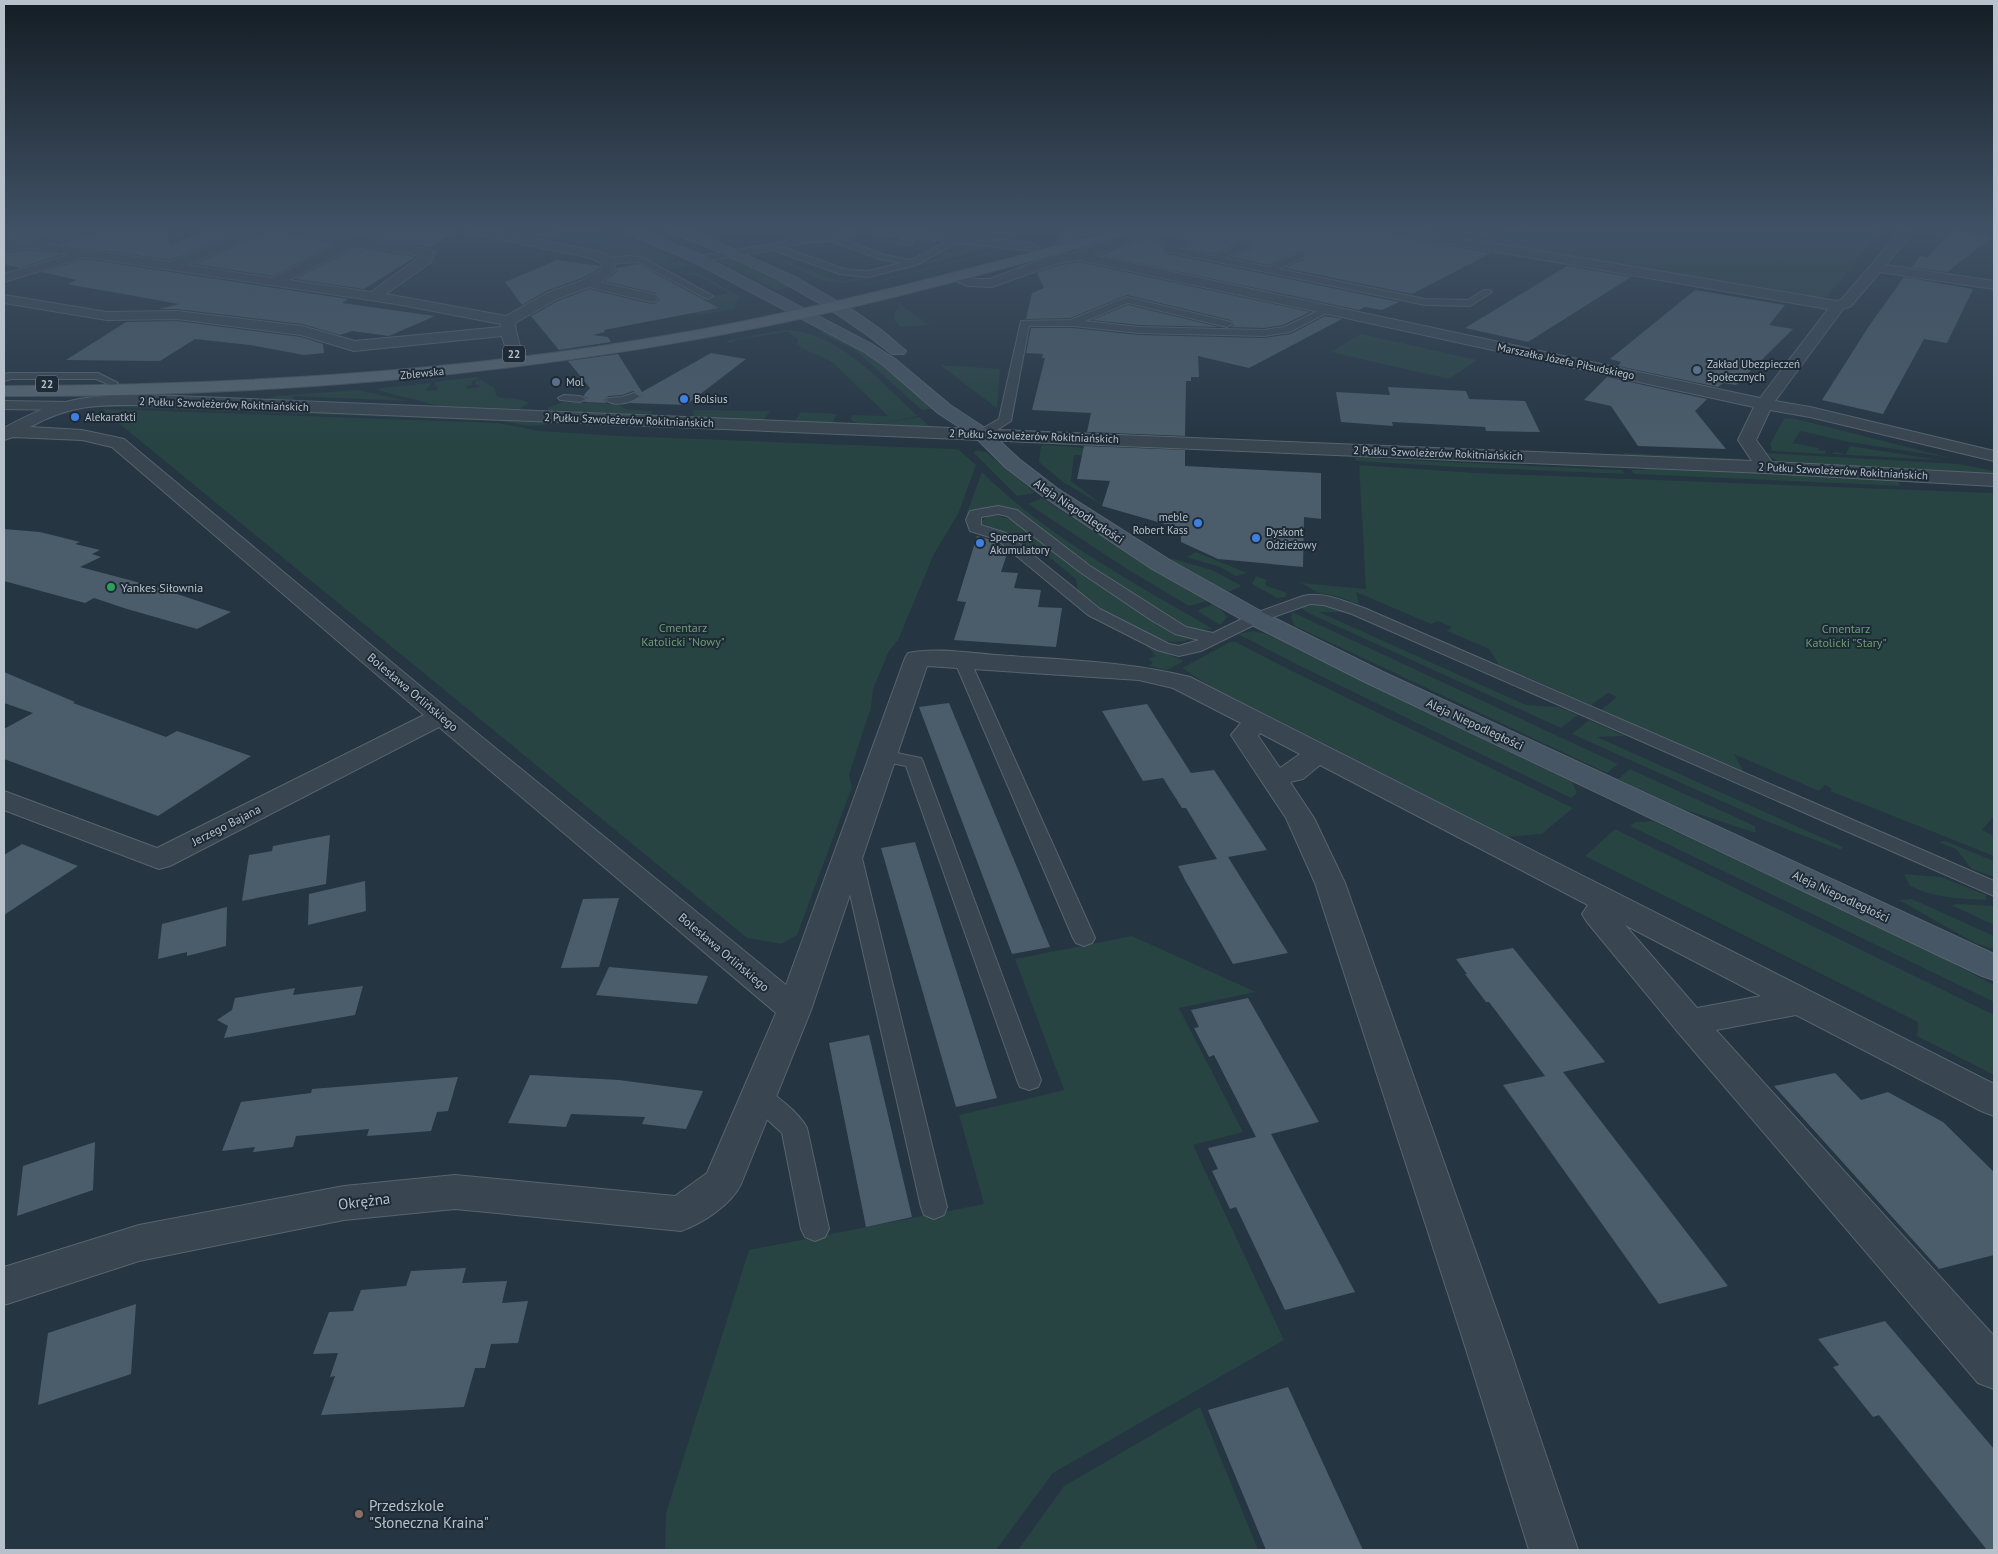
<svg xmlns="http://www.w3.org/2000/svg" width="1998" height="1554" font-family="'PT Sans',sans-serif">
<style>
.green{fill:#274342}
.building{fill:#4b5d6a}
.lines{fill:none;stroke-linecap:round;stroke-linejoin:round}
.lane-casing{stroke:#57646e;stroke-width:2}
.street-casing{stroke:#57646e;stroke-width:2}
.secondary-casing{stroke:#57646e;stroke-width:2}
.primary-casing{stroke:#46525d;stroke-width:2}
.lane{fill:#394651;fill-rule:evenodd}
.street{fill:#394651;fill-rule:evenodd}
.secondary{fill:#475664;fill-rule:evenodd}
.primary{fill:#576671;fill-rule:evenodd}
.service-dot{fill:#5c6f8a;stroke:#1e2b36;stroke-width:2}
.shop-dot{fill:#3f7fe0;stroke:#1e2b36;stroke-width:2}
.leisure-dot{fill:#2e9e5b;stroke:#1e2b36;stroke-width:2}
.education-dot{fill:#8d6e63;stroke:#1e2b36;stroke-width:2}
.labels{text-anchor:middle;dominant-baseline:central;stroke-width:4;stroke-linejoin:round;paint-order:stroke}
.shield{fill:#1e2b36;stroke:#88949e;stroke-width:1}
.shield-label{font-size:11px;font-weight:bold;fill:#b6c1cb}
.far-street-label{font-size:11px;fill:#b6c1cb;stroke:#1e2b36}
.far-poi-label{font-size:11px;fill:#b6c1cb;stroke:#1e2b36;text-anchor:start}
.street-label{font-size:12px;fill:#b6c1cb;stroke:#1e2b36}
.poi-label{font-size:12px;fill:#b6c1cb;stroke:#1e2b36;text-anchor:start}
.park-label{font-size:12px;fill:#6c9d71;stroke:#1e2b36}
.near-street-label{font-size:15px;fill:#b6c1cb;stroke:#1e2b36}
.near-poi-label{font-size:15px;fill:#b6c1cb;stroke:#1e2b36;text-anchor:start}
</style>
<rect width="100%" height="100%" fill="#253542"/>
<g class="green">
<path d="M556,230H603L675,258L667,260L671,263L680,261L688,265L672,270L642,257H615L600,253L608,250C586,245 562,238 539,236C530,236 527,238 516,235L520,233L530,235Z"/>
<polygon points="1503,230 1880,230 1827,297 1814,298 1485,243 1486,239"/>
<polygon points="963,243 982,245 987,248 896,272 893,270 936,259 940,257 944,252 956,253 963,248 952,246"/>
<polygon points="1011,247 1009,249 866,285 863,284"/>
<polygon points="733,259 790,287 776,290 716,260"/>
<path d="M798,259L794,264L835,280L844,281L883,272L887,274C833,288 830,286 781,261Z"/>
<polygon points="695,272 740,296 740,299 735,304 736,307 733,309 698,316 690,307 697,305 708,311 720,309 704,298 729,293 697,275 683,275"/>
<polygon points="899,303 929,325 930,325 901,327 893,318"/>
<path d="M782,330C838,330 879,381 918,416C902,419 864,430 851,420L852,415L888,416L832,362L806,350L797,344L798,339L788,332L735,340V342L728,343L726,341Z"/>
<polygon points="826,330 876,358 935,408 922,410 855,350 821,333"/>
<polygon points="1361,334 1477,360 1449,379 1331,352"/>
<polygon points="940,365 1000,369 997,408"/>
<path d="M476,377L480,379L473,380L471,385L466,386L468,389L480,387L478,384L475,385L476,381L481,380L494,388L497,396C507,400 520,397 528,403L520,409L439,406L376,390L382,388L430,383V386L427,388L426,391L438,390V386H435V382Z"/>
<polygon points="356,390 408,401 292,396 297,402 263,400 276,396"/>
<polygon points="563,402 617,404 625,409 652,411 651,415 548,410 548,408"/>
<polygon points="130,404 239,408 230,411 94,406"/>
<polygon points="104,409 498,423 540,431 620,436 955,449 959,450 976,465 958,514 934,554 898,640 889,651 873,689 871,707 849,775 852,787 797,935 782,944 747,938 105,412"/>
<path d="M250,409L553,422C533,429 522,425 502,421L251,412L249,411Z"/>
<polygon points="693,410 770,411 762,421 694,418"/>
<polygon points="801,412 837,414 832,423 795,421"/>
<polygon points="919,417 930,427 874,426 877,424"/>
<polygon points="1786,418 1796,419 1951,458 1849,442 1800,431 1793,443 1819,448 1818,450 1826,451 1825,454 1772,451 1770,444 1784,419"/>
<polygon points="1044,445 1077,447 1116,453 1116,457 1074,455 1071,481 1105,507 1063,482 1039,462 1041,446"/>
<polygon points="1850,446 1941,460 1832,454 1834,452 1846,454"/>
<polygon points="978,450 986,452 1035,493 1017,496 973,452"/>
<polygon points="1624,453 1745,459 1739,461 1625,456"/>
<polygon points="1765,453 1959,464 1994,471 1994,474 1795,464 1777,461"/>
<polygon points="1358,454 1372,455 1382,459 1622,470 1625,474 1458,467 1356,461 1355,456"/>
<polygon points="1359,465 1476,473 1994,493 1994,816 1982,830 1994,836 1994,856 1830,791 1832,789 1825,785 1819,791 1734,754 1744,772 1601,710 1617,697 1608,693 1591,705 1499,665 1489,649 1447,631 1452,627 1438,621 1431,624 1356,592 1359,604 1336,596 1319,593 1301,583 1366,589"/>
<polygon points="1644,468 1789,473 1898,482 1901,486 1634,474 1631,470 1645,470"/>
<path d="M982,472C1046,536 1134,583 1213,629L1198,630L1180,624L1098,571L1014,509L992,507L981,508L966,515Z"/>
<polygon points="1042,498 1149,568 1207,601 1189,606 1130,571 1028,504"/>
<path d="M995,515L1009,519L1029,531L1194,637C1166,657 1101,609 1078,591L1076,579L1039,549L1026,547L1008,533L983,524L981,521L988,516Z"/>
<polygon points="1196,552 1247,573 1236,576 1220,567 1186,557"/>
<polygon points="1167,557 1212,570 1240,585 1240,587 1228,592"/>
<polygon points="1256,576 1267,580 1265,583 1267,586 1287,593 1285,597 1277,598 1252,584"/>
<polygon points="1213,604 1221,609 1227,617 1220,625 1199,612 1199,610"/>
<polygon points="1316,605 1327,606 1345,612 1319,612 1526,705 1558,707 1578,715 1561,728 1308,613 1300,607"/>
<polygon points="1292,612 1618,764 1607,773 1295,626 1291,618"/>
<polygon points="1253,631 1266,634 1572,782 1577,793 1571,798 1298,665 1238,634"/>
<polygon points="1230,642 1236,642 1290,670 1573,808 1542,834 1508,837 1208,685 1182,668"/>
<polygon points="1145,644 1184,661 1167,670 1149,666 1153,662 1148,659 1156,656"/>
<polygon points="1589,720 1625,736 1597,737 1843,847 1841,850 1766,821 1572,734"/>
<polygon points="1630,769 1755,826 1756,833 1683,809 1618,779"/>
<polygon points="1653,821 1926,949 1994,985 1994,1002 1630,826 1635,822"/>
<polygon points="1615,829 1994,1015 1994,1075 1917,1036 1918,1022 1585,856"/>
<polygon points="1945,841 1994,861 1994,877 1972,869 1956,849 1938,842"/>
<path d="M1904,874L1941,877L1986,895V900C1960,899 1934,898 1910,886Z"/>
<polygon points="1912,899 1994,936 1994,949 1975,943 1899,900"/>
<polygon points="1958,904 1994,906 1994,925 1951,905"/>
<polygon points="1132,936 1256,992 1179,1008 1243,1132 1193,1145 1284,1340 1053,1473 996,1550 665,1550 666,1513 749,1250 984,1204 959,1115 1064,1090 1015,959"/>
<polygon points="1200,1407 1258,1550 1018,1550 1064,1486"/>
</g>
<g class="building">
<polygon points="4,230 65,230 33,238 4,241"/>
<polygon points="96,230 168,230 170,245 205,230 242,230 171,260 57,244 92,235"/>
<polygon points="265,230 282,230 290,236 336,243 273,276 194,264 262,235"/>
<polygon points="324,230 458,230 430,247"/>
<polygon points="1063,230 1109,230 1054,245"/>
<polygon points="1158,230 1385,230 1393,236 1491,253 1412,294 1285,268 1303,260 1304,253 1300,251 1269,265 1230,257 1250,249 1251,243 1249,241 1242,241 1214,254 1183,248 1189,245 1188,239 1157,232"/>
<polygon points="1951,230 1994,236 1947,272 1912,267 1920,256 1928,257"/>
<polygon points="1145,238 1168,243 1162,246 1164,253 1399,302 1382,310 1365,307 1359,310 1100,255"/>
<polygon points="357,247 415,257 364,289 295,279"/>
<polygon points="32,250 61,255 19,268 4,264 4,253"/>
<polygon points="85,259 348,299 342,303 435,316 389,336 352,331 340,335 302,324 177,309 159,309 179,304 67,284 77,280 41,272"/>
<polygon points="557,260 600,266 600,268 582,278 546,291 522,305 505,282"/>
<polygon points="1079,262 1310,312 1283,325 1264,328 1230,327 1234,325 1231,320 1127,295 1070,318 1026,319 1032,293 1044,288 1037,273 1056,266"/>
<polygon points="638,264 719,308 604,330 605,332 593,335 608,337 611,342 559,350 531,316 558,301 589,289 651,304 656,303 660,299 656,293 604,281 617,272 617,268"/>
<polygon points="1567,266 1631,277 1528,342 1465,328"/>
<polygon points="1904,277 1973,289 1947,343 1924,339 1883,414 1822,400 1869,326"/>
<polygon points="1695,290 1785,305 1769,325 1793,329 1736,385 1723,383 1718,387 1618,366 1621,362 1610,359"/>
<polygon points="1128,305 1219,327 1139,325 1092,320"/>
<polygon points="1325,316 1342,319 1249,368 1198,356 1199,377 1191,377 1191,381 1186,381 1185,436 1087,432 1091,413 1032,410 1045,358 1042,358 1043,354 1026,353 1031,328 1073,328 1139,335 1264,338 1291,334"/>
<polygon points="177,321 301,337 323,344 324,353 304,355 250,345 195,339 160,361 66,360 126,322"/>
<polygon points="711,353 746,359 686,405 630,403 642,396 633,391 622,395 608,396 604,400 607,403 584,402 588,398 583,396 590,388 568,361 618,354 642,392"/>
<polygon points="1607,377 1707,399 1695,411 1726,449 1638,446 1611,406 1584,400"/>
<polygon points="1388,387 1466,391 1469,399 1525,401 1540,432 1486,431 1485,427 1392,422 1393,426 1341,422 1336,392 1390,395"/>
<polygon points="1084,446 1185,450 1185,466 1321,473 1321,519 1304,517 1303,567 1218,559 1181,542 1181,533 1167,531 1168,525 1102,506 1110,481 1077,479"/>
<polygon points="4,529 40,532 80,542 75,544 100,550 92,554 101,557 80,567 156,587 231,612 197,629 127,609 94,598 85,603 4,581"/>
<polygon points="977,536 995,541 1008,551 1001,572 1018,573 1014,588 1041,590 1038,607 1062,608 1056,647 954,640 966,602 957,601"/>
<polygon points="4,672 75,702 73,703 166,737 177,731 251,756 158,816 4,759 4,729 33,713 4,703"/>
<polygon points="949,703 1050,947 1012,954 919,707"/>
<polygon points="1147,704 1191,773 1214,770 1267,850 1228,857 1288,953 1233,964 1185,880 1178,866 1217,859 1186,808 1182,808 1163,778 1143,781 1102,711"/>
<polygon points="330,835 326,884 242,901 249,855 272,851 273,846"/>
<polygon points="915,842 997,1098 956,1107 881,848"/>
<polygon points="22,844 78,866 4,915 4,855"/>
<polygon points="365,881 366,911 308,925 309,894"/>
<polygon points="619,898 599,967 561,968 583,899"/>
<polygon points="227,907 226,946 187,956 187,952 158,959 162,924"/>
<polygon points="1513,948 1605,1062 1563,1072 1728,1286 1659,1304 1503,1085 1545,1076 1489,1002 1486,1002 1465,974 1467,974 1456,959"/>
<polygon points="609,967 708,976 697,1004 596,995"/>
<polygon points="363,986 355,1015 224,1038 228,1026 217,1020 232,1010 235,998 295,988 293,995"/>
<polygon points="1248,998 1319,1122 1271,1134 1355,1292 1285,1310 1236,1207 1230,1209 1212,1171 1218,1169 1208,1148 1256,1137 1214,1055 1209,1057 1194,1028 1199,1027 1191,1010"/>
<polygon points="869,1035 912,1217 866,1227 829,1043"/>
<polygon points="1835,1073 1861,1100 1888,1092 1943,1122 1994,1172 1994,1255 1939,1269 1774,1086"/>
<polygon points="530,1075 619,1080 703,1091 686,1129 642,1124 645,1117 571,1114 566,1127 508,1123"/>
<polygon points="458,1077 448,1111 437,1112 431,1131 367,1136 369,1129 296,1136 293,1147 253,1152 255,1147 222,1151 241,1102 311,1093 312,1089"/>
<polygon points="95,1142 93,1190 17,1216 23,1166"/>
<polygon points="466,1268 462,1283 507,1281 502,1303 528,1301 518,1343 491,1344 485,1368 475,1368 464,1407 321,1415 335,1376 330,1377 338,1353 313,1354 329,1312 353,1311 361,1290 406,1286 411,1271"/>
<polygon points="136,1304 131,1374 38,1405 48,1333"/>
<polygon points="1885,1321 1994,1449 1994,1550 1987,1550 1879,1415 1873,1417 1833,1367 1839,1365 1818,1339"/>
<polygon points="1288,1387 1363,1550 1266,1550 1208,1410"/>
</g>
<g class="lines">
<defs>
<g id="lane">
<path d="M846,230H857L840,238L885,255L911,260L956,237L963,239L916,265L868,277L840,274L773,250L699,262L695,259L699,256L774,244L808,236H832ZM831,241L880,259L901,263L868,271L844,269L783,247L808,242Z"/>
<polygon points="1141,230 1187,240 1187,244 1176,248 1214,256 1243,243 1249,243 1249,247 1224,258 1269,267 1299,253 1302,254 1302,258 1279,269 1425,299 1468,300 1484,290 1490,290 1492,292 1470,306 1425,305 1164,251 1164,247 1175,243 1138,235 1138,231"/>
<polygon points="901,239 910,239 914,242 910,245 898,244 897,242"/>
<polygon points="631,256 643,258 713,296 708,299 705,298 638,262 607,264 603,261 607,258"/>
<polygon points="1127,297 1231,322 1232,324 1227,327 1128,303 1085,321 1139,327 1264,330 1284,327 1324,308 1330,308 1332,310 1290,332 1264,336 1139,333 1073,326 1029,326 1011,421 986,437 978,437 976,434 978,431 999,419 1021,321 1070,320"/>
<polygon points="10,373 98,373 118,383 112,386 96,379 11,379 4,381 4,374"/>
<path d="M634,393L640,396C632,403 615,407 606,400L608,398L622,397Z"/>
<polygon points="564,395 580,396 586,399 580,402 560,400 558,398"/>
<polygon points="4,401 68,402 74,406 68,410 4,409"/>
<path d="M998,506L1017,510L1090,566L1186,627L1213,633L1250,615L1303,596C1323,591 1344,601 1364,608L1994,881V896L1352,614L1324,605L1310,604L1262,621L1201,651L1179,656L1157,650L1088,615L996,539L970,531L966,520L970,511ZM998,514L1007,516L1080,572L1151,620L1175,634L1199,640L1179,646L1169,644L1100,609L1006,533L981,525V517Z"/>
<polygon points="962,655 968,656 970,660 1095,938 1092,943 1084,946 1076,943 1073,938 954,660 956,656"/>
<polygon points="882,750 921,758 923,762 1041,1080 1038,1087 1029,1090 1020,1087 1017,1080 906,766 876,760 873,756 876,752"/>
<polygon points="850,843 857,845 860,850 947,1207 944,1215 934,1219 924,1215 921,1207 840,850 843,845"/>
<path d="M758,1086C773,1091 800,1114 807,1128L829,1229L825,1237L815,1241L805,1237L801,1229L782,1133L749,1103L746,1096L749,1089Z"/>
</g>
<g id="street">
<path d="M73,230H94L92,233L47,244L171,262L247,230H263L261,233L187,265L273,278L342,242L290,234L284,230H312L429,249L435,253L431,262L386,294L506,316L547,293L583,280L602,269L601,263L591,258L474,234L468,230H492L600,252L612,258L616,270L600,282L656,295L658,298L656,301L651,302L589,287L557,299L515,323L516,331L522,354L520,357H508L502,336L354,351L301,335L177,319L107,320L4,303V295L107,312L177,311L302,326L355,341L501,327V324L396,304L85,257L4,282V274L69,255L32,248L4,251V243L33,240ZM357,245L421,256L371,292L289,280Z"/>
<polygon points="873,230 912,230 1033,243 1039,247 1033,251 879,234"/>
<path d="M1139,230H1156L1154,233L1093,255L1760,398L1828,309L1393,234L1387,230H1415L1837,301L1841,300L1901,230H1914L1886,265L1994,281V289L1880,272L1851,306L1843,309L1775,401L1810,407L1994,451V461L1810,417L1770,410L1756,440L1772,462L1994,474V486L1766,473L150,405C101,405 74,403 30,427L82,430L124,439L450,711L786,985L905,658L908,653C933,647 970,653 996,655C1061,660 1127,661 1190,677L1994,1084V1116L1981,1111L1796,1015L1716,1030L1994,1336V1389L1978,1383L1677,1031L1587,922L1582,914L1588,905L1320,765L1303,779L1290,782L1314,818L1345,883L1509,1346L1578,1550H1529L1465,1346L1315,883L1286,818L1231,735L1241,723L1173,688L1139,680L927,666L811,1010L741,1184C731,1205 703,1223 681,1231L455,1209L344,1220L139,1261L4,1305V1267L139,1225L344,1186L455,1175L675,1196L707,1173L776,1013L439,727L170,866L159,869L4,810V791L157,848L424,715L112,447L82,440L13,437L4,440V428C59,397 88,395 150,395L1752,461L1738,440L1754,407L1079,260L1056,264L992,287L968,286L951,279L949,276L956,272L975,279H990L1048,257L1077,252ZM1260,733L1300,754L1280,768L1258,736ZM1625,925L1761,996L1697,1008Z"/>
</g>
<g id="secondary">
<polygon points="623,230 640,230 704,256 873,345 895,359 950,405 988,430 1019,459 1058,489 1168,559 1264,613 1383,672 1994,954 1994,980 1982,976 1365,682 1248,623 1152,569 1044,497 1005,467 976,438 938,413 883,365 863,351 694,262 625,233"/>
<path d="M670,230H687L709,238L797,278L854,311L880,329L906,351L904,354H892C826,300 751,263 672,233Z"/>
</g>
<path id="primary" d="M1116,230H1136L1134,233C1014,265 894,300 771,325C519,376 261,397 4,396V386C229,385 453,373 675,334C824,308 970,269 1116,230Z"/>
</defs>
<use href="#lane" class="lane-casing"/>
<use href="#street" class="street-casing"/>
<use href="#secondary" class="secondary-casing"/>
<use href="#primary" class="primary-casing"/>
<use href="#lane" class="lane"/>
<use href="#street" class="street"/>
<use href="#secondary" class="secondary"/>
<use href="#primary" class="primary"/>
</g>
<linearGradient id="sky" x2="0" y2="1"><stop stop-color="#141d24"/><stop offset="0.51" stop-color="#405165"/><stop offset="1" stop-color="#405165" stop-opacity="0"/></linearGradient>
<rect width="1998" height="448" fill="url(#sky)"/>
<g class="service-dot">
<circle cx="1697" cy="370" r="5"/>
<circle cx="556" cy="382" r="5"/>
</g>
<g class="shop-dot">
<circle cx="684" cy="399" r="5"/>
<circle cx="75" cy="417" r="5"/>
<circle cx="1198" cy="523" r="5"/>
<circle cx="1256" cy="538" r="5"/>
<circle cx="980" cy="543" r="5"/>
</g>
<circle class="leisure-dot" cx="111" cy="587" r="5"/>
<circle class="education-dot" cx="359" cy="1514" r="5"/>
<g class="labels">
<g class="shield">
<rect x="503" y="345.5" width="22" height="17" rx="4"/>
<rect x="36" y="375.5" width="22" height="17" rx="4"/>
</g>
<g class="shield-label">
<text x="514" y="354">22</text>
<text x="47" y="384">22</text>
</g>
<g class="far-street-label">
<text transform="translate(1566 361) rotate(12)">Marszałka Józefa Piłsudskiego</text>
<text transform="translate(422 373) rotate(-6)">Zblewska</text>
<text transform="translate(224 404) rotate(2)">2 Pułku Szwoleżerów Rokitniańskich</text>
<text transform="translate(629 420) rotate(2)">2 Pułku Szwoleżerów Rokitniańskich</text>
<text transform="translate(1034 436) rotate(2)">2 Pułku Szwoleżerów Rokitniańskich</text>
<text transform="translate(1438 453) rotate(2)">2 Pułku Szwoleżerów Rokitniańskich</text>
<text transform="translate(1843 471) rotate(3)">2 Pułku Szwoleżerów Rokitniańskich</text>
</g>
<g class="far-poi-label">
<text x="1707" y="364">Zakład Ubezpieczeń<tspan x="1707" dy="13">Społecznych</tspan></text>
<text x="566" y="382">Mol</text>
<text x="694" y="399">Bolsius</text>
<text x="85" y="417">Alekaratkti</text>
<text x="1188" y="517" text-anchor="end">meble<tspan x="1188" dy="13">Robert Kass</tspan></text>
<text x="1266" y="532">Dyskont<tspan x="1266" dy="13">Odzieżowy</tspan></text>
<text x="990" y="537">Specpart<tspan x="990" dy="13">Akumulatory</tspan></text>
</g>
<g class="street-label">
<text transform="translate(1079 511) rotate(34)">Aleja Niepodległości</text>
<text transform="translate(413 692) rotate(40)">Bolesława Orlińskiego</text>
<text transform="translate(1475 724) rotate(25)">Aleja Niepodległości</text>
<text transform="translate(226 825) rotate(-27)">Jerzego Bajana</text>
<text transform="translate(1841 896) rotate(25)">Aleja Niepodległości</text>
<text transform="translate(724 952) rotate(40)">Bolesława Orlińskiego</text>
</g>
<g class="poi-label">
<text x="121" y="587">Yankes Siłownia</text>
</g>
<g class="park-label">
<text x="683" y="627">Cmentarz<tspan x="683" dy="14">Katolicki "Nowy"</tspan></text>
<text x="1846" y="628">Cmentarz<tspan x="1846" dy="14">Katolicki "Stary"</tspan></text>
</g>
<g class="near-street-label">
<text transform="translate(364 1201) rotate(-7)">Okrężna</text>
</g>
<g class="near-poi-label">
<text x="369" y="1505">Przedszkole<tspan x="369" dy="17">"Słoneczna Kraina"</tspan></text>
</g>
</g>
<rect width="1998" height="1554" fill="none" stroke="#b6c1cb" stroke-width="10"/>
</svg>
